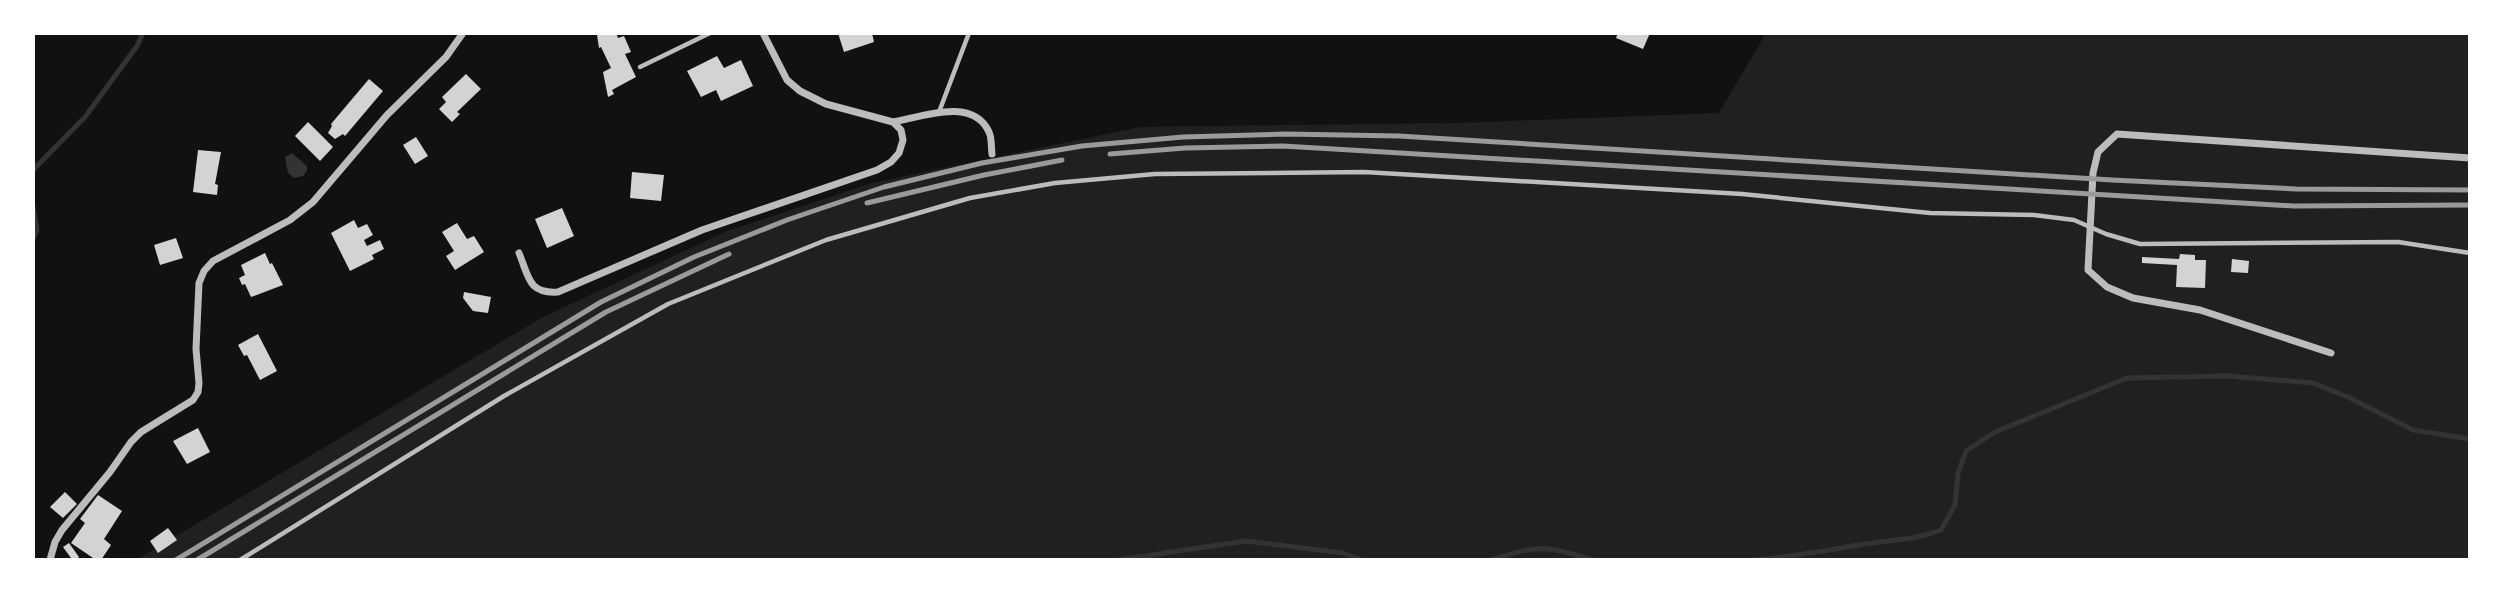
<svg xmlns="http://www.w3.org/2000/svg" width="2503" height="593" font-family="Literata,serif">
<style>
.green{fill:#202020}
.water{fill:#333}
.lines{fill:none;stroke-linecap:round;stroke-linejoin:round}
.stream{stroke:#333;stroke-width:5}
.building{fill:#d3d3d3}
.service{stroke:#bcbcbc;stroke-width:4.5}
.minor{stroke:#bcbcbc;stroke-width:7}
.rail{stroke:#9a9a9a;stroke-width:5}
</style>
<rect width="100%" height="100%" fill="#111"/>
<polygon class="green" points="1766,33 2470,33 2470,560 136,560 541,318 727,231 872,183 1140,127 1457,123 1719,113"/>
<polygon class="water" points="292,153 307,166 307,171 303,176 294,178 288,173 285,157"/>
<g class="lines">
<g class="stream">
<polyline points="33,170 85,117 137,46 143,33"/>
<polyline points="33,206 37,230 33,239"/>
<polyline points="1118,560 1246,541 1343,553 1362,560"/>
<path d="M1491,560C1537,545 1546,545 1592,560"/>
<path d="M1753,560C1793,557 1832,549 1872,543C1899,539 1915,540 1941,530L1955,505L1958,473L1966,451L1995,432L2127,378L2228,376L2313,383L2350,398L2413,430L2470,439"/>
</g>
</g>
<g class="building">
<polygon points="600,33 616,33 618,38 624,36 631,52 625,54 636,77 612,90 614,94 608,97 603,72 611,68 601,47 599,48 597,35"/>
<polygon points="838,33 872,33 874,42 844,52"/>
<polygon points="1618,33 1650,33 1643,49 1616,38"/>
<polygon points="717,56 724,68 741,60 753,86 721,101 716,90 701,97 687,71"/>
<polygon points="466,74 481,89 457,112 460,114 452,122 439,109 446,102 442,97"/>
<polygon points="369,79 383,91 345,136 343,134 335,139 328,133 332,126 331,124"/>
<polygon points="308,122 333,147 320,161 295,136"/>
<polygon points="416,137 428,156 415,164 403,145"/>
<polygon points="198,150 221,152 215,184 218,185 217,195 193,192"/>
<polygon points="632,172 664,175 661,201 630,198"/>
<polygon points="562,208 574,236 547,248 535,219"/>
<polygon points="354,220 358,228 367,224 373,235 364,240 367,246 380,240 384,249 372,255 374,259 350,271 331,233"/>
<polygon points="457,223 467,239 474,236 484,252 455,270 446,256 454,251 442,232"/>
<polygon points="176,238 183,258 160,265 154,245"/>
<polygon points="265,253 270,264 272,263 283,285 251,297 245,284 242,285 239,278 245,275 241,265"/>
<polygon points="2180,254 2195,255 2195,260 2206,260 2205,288 2176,287 2177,265 2142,263 2142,257 2179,259"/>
<polygon points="2232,259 2249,261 2248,273 2231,272"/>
<polygon points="464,292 491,297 488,313 473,311 463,298"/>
<polygon points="258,334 277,371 260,380 247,355 244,356 238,345"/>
<polygon points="198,428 210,452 187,464 173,441"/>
<polygon points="65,492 77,504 63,518 50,507"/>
<polygon points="98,495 122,511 104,539 111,545 101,560 96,560 71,543 85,523 80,519"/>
<polygon points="168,528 177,540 158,553 150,541"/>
<polygon points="69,543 79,557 76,560 71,558 63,547"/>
</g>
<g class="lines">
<g class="service">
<polyline points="640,67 710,33"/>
<polyline points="939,112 969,33"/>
<polyline points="240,560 504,396 668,304 826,240 970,198 1055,183 1155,174 1364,172 1742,194 1930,213 2034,215 2074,220 2106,234 2140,244 2398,242 2470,253"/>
</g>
<g class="minor">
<path d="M893,122C921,117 973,96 989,132C992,138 991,147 992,154"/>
<path d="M519,253C529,277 528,294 558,292L702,230L877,170L891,162L899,153L903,140L901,130L893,122L826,104L800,91L787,80L763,33"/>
<polyline points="2331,353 2200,310 2133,298 2107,287 2088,270 2093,173 2098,152 2117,134 2470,158"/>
<polyline points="50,560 55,542 62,530 110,472 131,442 141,432 193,400 198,392 199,383 196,349 199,283 204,271 213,261 290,220 313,202 387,115 446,57 463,33"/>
</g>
<g class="rail">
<polyline points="1110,154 1185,148 1283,146 2294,206 2470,205"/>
<polyline points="867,203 984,175 1062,160"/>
<polyline points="176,560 601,302 694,257 787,220 884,187 982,163 1082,146 1183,137 1285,134 1399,136 2112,180 2296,189 2470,190"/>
<polyline points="197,560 606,312 729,254"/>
</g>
</g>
<rect width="2503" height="593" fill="none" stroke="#ffffff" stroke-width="70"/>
</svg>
